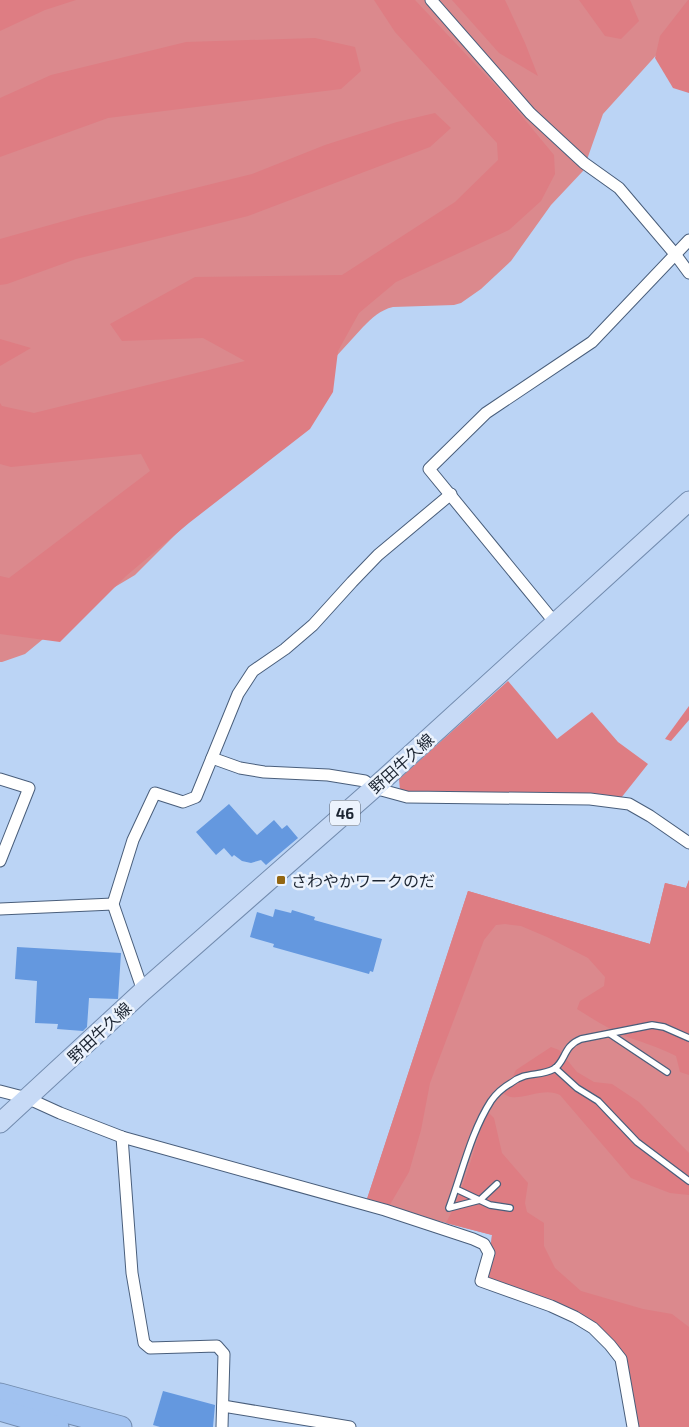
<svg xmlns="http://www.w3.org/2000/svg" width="689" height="1427" font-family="'Exo 2','Noto Sans JP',sans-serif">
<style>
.green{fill:#db898d}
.forest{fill:#de7d83}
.building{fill:#6498df}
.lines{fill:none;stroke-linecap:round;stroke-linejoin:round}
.lane-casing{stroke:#495e7b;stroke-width:8}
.street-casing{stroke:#495e7b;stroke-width:13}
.primary-casing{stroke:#728bae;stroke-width:21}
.highway-casing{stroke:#728bae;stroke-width:23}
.lane{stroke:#fff;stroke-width:5.5}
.street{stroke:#fff;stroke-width:11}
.primary{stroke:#c7daf6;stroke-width:19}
.highway{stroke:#a1c2f0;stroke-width:21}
.poi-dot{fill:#936611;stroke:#ecf3fd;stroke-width:2}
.labels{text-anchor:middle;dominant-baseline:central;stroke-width:5;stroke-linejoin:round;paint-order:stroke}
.shield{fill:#ecf3fd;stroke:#5a636f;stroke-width:1}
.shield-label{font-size:15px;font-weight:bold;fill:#1c2532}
.street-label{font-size:16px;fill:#1c2532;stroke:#ecf3fd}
.poi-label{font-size:16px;fill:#1c2532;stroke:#ecf3fd;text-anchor:start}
</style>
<rect width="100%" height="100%" fill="#bbd4f5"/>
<g class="green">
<path d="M0,0H689V19L603,114L583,171L551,205L511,261L481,289L461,303L454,305L393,307C380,310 372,318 363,327L270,429L195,515L135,575L83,606L25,654L2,662H0Z"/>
<polygon points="689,880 689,1427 608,1337 487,1278 492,1235 366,1202 468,891 650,944 665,883 686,888"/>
</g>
<g class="forest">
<polygon points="0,0 76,0 45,10 0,31"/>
<polygon points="374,0 415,0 506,97 554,155 555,174 541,201 509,230 396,282 359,313 338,351 333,392 310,429 189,523 126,576 60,642 0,634 0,576 9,578 150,471 141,454 11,467 0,464 0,403 2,406 34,413 245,361 203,338 122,341 110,324 195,277 342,275 455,202 498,160 497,143 395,32"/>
<polygon points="452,0 505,0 525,43 538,76 499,53"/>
<polygon points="579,0 630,0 639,21 621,39 605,36"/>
<polygon points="688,0 689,0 689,93 673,88 655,58 660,36"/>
<polygon points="315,38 355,47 361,71 341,89 108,118 0,157 0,98 51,75 186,42"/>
<polygon points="435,113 451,128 430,147 248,216 76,259 7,284 0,285 0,239 82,216 252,174 325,145 397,122"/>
<polygon points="0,339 31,348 0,366"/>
<polygon points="508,681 557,739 592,712 618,742 648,764 621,798 412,793 400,790 399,779"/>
<polygon points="689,706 689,720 671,741 665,739"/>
<path d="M689,880V1075L680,1072L676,1056C662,1049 651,1045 636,1040C615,1033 596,1021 577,1009L580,1001L604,986L605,977L588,958L547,937L521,926L505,924L496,925L484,940L430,1083L421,1130L409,1172L388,1208L366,1202L468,891L650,944L665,883L686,888Z"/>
<path d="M551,1047L559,1050L577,1072L594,1082L612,1084L639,1102L689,1153V1195L670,1193L631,1178L560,1095C545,1087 525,1099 511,1097C509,1097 506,1095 504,1094L516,1070Z"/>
<path d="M489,1113L494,1118L502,1153L528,1183L525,1203L527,1212L544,1223V1246L555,1268L581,1291L643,1309L672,1314L689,1327V1427H637L608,1337L487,1278L492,1235L446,1223C465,1189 473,1150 486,1114Z"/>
</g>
<g class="building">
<polygon points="229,804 257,835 274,820 282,829 287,825 298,838 266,865 261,860 251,863 242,861 234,855 232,857 224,848 216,855 196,832"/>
<polygon points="275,909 291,913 292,910 315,917 314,920 382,939 373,972 370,971 369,974 273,947 274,944 250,937 257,912 273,917"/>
<polygon points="17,947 121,953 118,999 89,998 87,1027 83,1031 57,1029 58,1024 35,1023 37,981 15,979"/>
<polygon points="163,1391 215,1405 213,1427 160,1427 153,1425"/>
</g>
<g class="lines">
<defs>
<g id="lane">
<polyline points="610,1034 667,1072"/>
<polyline points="555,1068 577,1088 598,1101 637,1142 689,1181"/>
<path d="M497,1184L480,1200L449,1208C462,1173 471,1132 491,1101C496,1094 504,1087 511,1083C526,1071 539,1077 554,1069C566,1061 563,1046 581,1039L652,1025L664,1027L689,1038"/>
<polyline points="456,1189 490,1205 510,1208"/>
</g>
<g id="street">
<polyline points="431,0 530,113 584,163 619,188 675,254 689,273"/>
<polyline points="556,624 429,469 486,413 592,342 689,240"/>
<polyline points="212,758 240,768 264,772 328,775 365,781 374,788 407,797 590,799 629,804 650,816 689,843"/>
<polyline points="0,779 29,788 0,861"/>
<polyline points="0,909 113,904"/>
<polyline points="143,991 113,904 133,840 155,793 183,802 196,797 238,694 253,671 285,649 313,625 352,582 378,555 451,494"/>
<polyline points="0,1091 27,1098 60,1113 122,1137 385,1210 473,1239 484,1244 489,1253 481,1281 551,1306 575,1317 593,1328 610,1345 621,1359 633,1427"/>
<polyline points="122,1137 132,1273 144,1343 150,1348 217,1346 224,1354 222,1427"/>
<polyline points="223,1406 350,1427"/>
</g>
<polyline id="primary" points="0,1123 143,991 374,788 689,501"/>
<g id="highway">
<polyline points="0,1394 121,1427"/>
<polyline points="0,1410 58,1427"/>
</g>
</defs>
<use href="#lane" class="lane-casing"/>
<use href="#street" class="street-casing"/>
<use href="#primary" class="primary-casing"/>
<use href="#highway" class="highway-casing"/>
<use href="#lane" class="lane"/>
<use href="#street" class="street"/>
<use href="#primary" class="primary"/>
<use href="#highway" class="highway"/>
</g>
<rect class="poi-dot" x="276" y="875" width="10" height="10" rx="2.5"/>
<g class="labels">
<rect class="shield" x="330" y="800.5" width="30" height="25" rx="4"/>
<g class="shield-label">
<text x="345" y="813">46</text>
</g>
<g class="street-label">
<text transform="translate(401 763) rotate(-42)">野田牛久線</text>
<text transform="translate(99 1032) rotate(-43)">野田牛久線</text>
</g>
<g class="poi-label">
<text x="291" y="880">さわやかワークのだ</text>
</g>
</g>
</svg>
